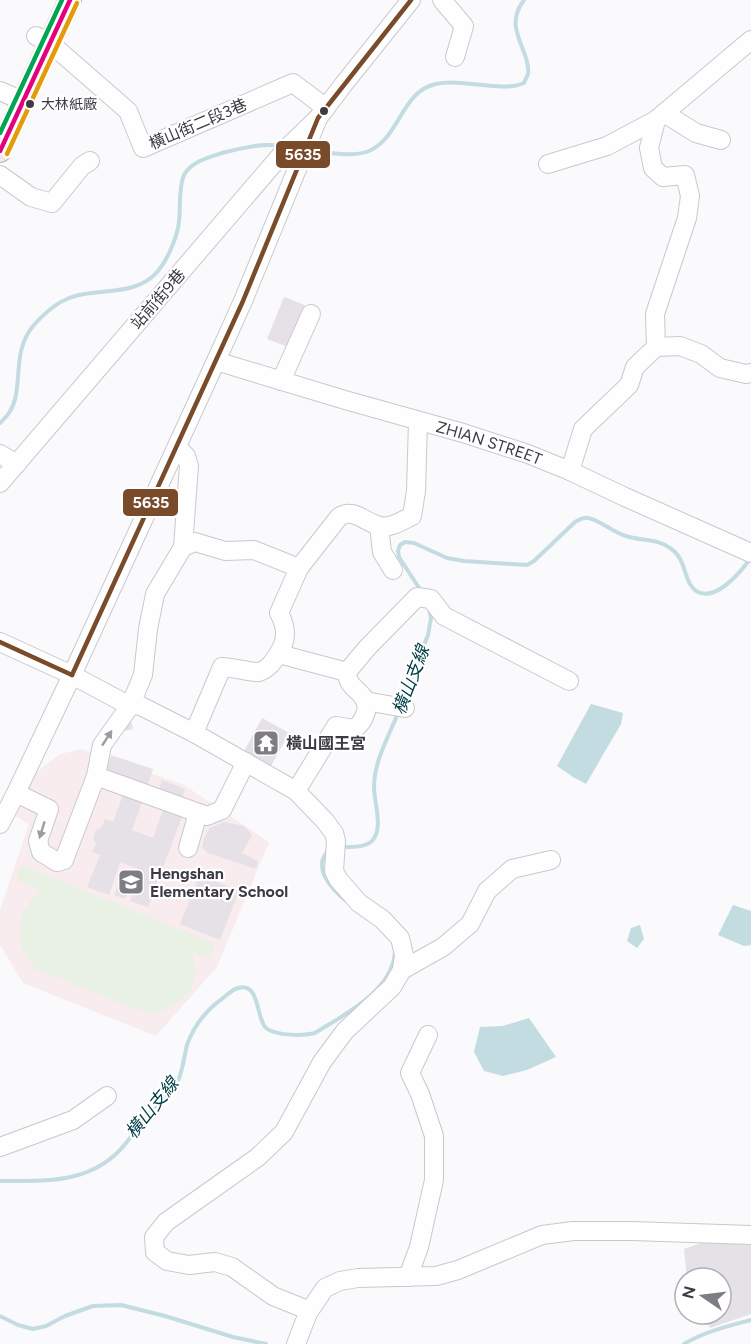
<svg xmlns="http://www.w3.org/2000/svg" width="751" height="1344" font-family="Figtree,'Noto Sans TC',sans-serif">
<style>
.education{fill:#f8ecef}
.green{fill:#e8f1e3}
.water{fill:#c2dce1}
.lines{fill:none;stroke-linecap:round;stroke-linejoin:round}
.stream{stroke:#c2dce1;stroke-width:4}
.building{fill:#e5e1e7;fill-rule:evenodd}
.minor-casing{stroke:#cac8ce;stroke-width:20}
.major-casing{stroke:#bbb2ae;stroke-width:24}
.minor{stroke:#fefeff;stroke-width:18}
.major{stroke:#eee9e6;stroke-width:22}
.bus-1-casing{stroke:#fff;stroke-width:9}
.bus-2-casing{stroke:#fff;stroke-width:9}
.bus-3-casing{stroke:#fff;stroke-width:9}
.bus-4-casing{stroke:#fff;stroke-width:9}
.bus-1{stroke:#7a4b2a;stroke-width:4.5}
.bus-2{stroke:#e5007d;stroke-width:4.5}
.bus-3{stroke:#e49b07;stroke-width:4.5}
.bus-4{stroke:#00a651;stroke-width:4.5}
.oneway{fill:#9e9ca1}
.bus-dot{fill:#3d3a43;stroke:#fff;stroke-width:2}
.labels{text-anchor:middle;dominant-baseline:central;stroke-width:4.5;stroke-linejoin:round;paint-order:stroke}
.bus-label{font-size:14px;fill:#3d3a43;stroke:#fff;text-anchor:start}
.street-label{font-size:16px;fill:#3d3a43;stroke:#fff}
.poi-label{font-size:16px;font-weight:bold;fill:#3d3a43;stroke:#fff;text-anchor:start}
.water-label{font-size:18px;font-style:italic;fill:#003e45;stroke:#fff}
.line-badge{stroke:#fff;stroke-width:2}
.badge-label{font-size:16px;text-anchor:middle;font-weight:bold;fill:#fff}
</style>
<rect width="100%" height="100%" fill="#faf9fc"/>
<polygon class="education" points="82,749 184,785 269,842 217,967 156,1036 23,983 0,945 0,910 29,824 11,813 34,774 60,754"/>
<polygon class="green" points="21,865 215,944 209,959 193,952 196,971 191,989 177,1003 164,1010 149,1014 34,968 22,948 19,930 24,911 32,898 42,891 16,879"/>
<g class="water">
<polygon points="591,704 623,713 621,724 586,784 573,777 557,766"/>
<polygon points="733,905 751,911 751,945 744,946 718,935"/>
<polygon points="640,925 644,939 637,948 627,941 631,928"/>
<polygon points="529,1018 556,1057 527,1070 503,1076 484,1071 474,1052 480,1027 503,1026"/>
</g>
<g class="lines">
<g class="stream">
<path d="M309,151C328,152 351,158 369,151C400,138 401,91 436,84C463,78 501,93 524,83C525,80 527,77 528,74C529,68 527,61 525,55C517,34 509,20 524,0"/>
<path d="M0,423C3,420 7,416 9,413C25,389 10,354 33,326C42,316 53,305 65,300C93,286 135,299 158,271C168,259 178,235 179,221C181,206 178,189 184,175C191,162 209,157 222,153C242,148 261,143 281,146"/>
<path d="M421,591L399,557L398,551L400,545L405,542L414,543L447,558L464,561L527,565L534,561L575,522C579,520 583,517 588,518C598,519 614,533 626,536C640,541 657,538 670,548C684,557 683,571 690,584C707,612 741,573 751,557"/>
<polyline points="402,703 428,635 431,618 429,608"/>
<path d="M340,847C350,847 364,848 372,841C384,828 374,803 374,787C374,761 389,736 398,713"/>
<path d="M328,851C312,868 332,889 345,900"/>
<path d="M0,1181C47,1181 94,1184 126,1143C134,1134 139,1123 147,1114C157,1103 173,1095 178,1081C183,1069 184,1057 187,1045C193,1028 205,1012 219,1001C225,997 231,990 238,988C260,981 256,1019 266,1028C276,1036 304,1036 315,1033C345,1014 392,992 395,952"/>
<polyline points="0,1316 18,1325 33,1329 46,1326 65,1316 93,1306 121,1305 165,1316 233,1337 266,1344"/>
<path d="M684,1344C704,1332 728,1326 751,1320"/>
</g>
</g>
<g class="building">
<polygon points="284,297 305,305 288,347 267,339"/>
<polygon points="130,716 133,729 125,731 122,719"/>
<polygon points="262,718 289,733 270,768 243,753"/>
<polygon points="111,755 153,769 147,787 106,773"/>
<path d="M162,780L185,789L181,801L183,814L148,907L130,901L141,870L120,862L109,895L87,887L100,855L92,852L96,843L93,839L96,830L102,827L105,819L113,822L124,792H158ZM142,802L163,810L153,838L132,830Z"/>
<polygon points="224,822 240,825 245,827 252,835 242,853 258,861 257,867 253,868 208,853 202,847 204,838 210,828"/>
<polygon points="200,875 239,891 220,940 180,924"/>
<polygon points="118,886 129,890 125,899 114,895"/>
<polygon points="707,1241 751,1245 751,1314 710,1328 703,1314 721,1314 721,1278 687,1278 684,1249"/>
</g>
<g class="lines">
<defs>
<g id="minor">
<polyline points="442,0 464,26 455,57"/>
<polyline points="36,36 50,43 128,111 143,148 293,83 326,108"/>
<polyline points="0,91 23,101"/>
<polyline points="664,113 696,133 721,140"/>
<polyline points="656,120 649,148 653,168 663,177 685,175 690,196 687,218 655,314 656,347"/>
<polyline points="548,164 607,146 656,120 751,40"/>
<polyline points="0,175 31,197 52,203 82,166 90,161"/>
<path id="s1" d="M216,361L345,400L463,433L528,454L570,471L625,497L751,553"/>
<polyline points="281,381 311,314"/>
<polyline points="177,447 186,456 189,466 183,547"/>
<polyline points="0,454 17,464"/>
<polyline points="570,471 583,429 629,385 635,367 656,347 680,346 701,354 720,368 746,374 751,373"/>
<polyline points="0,483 287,148 318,118 343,85 411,0"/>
<polyline points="379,526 382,552 393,570"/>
<polyline points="0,642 72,675 130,706 139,705 194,733 296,791 325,821 334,833 336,841 334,871 338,879 359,903 382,919 400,938 404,955 402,970 392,987 345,1031 322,1062 284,1132 258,1157 166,1222 154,1237 155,1252 167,1261 189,1265 215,1262 232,1267 273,1296 305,1309 308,1313"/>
<path d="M279,654L347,672C347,687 359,689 365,700C370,710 362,724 354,729L336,726L296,791"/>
<polyline points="347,672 367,648 417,597 431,599 444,616 569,681"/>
<polyline points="365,701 405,708"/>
<path d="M194,733L222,667C232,667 252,673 259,672C264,671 268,667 271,664C285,647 290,633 279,613L299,568L339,517C354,507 365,523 380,526C390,529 403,520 412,516L416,491L418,421"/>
<polyline points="96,776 207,816 222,810 246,762"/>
<polyline points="16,793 49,809 38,841 41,852 57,862 64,860 96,776 102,745 130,706 143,675 148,629 155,594 183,547 195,542 225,551 254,550 299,568"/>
<polyline points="0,824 16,793 72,675 216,361 243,301 318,118"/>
<polyline points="188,848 198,813"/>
<polyline points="402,970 443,947 470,924 487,891 512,869 551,860"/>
<polyline points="0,1147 73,1120 107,1096"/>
<polyline points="408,1277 419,1247 434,1180 434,1136 420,1094 410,1073 428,1035"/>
<polyline points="296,1344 308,1313 325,1288 340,1281 358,1278 436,1276 458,1270 542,1235 573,1231 632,1231 751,1235"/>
</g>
<polyline id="major" points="0,151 70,0"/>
</defs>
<use href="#minor" class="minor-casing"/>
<use href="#major" class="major-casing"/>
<use href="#minor" class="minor"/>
<use href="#major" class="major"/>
<defs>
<g id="bus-1">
<polyline points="0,642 72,675"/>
<polyline points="72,675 243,301 318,118 411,0"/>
</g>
<polyline id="bus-2" points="0,151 70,0"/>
<polyline id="bus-3" points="7,154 77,3"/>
<polyline id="bus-4" points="0,133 62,0"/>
</defs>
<use href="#bus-1" class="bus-1-casing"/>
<use href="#bus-2" class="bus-2-casing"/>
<use href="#bus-3" class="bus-3-casing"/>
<use href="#bus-4" class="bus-4-casing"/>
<use href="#bus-1" class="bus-1"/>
<use href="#bus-2" class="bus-2"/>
<use href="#bus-3" class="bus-3"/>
<use href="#bus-4" class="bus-4"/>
</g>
<defs><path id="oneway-solid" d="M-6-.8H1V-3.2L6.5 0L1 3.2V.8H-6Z" transform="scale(1.5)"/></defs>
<g class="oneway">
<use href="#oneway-solid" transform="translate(107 738) rotate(-57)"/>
<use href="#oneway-solid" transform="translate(42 830) rotate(107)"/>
</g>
<defs>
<symbol id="temple-square" viewBox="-11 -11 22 22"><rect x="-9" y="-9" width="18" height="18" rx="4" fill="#7f7d84" stroke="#fff"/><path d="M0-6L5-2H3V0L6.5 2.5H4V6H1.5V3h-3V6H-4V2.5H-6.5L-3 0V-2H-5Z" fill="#fff"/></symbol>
<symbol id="school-square" viewBox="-11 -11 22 22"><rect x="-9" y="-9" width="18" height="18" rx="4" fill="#7f7d84" stroke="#fff"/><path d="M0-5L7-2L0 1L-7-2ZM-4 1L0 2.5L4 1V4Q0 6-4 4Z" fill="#fff"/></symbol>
</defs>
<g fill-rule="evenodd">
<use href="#temple-square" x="251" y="728" width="30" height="30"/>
<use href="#school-square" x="116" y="867" width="30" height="30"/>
</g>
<g class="bus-dot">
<circle cx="30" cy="104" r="5"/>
<circle cx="324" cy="111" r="5"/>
</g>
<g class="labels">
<g class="bus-label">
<text x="41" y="104">大林紙廠</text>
</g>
<g class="street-label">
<text transform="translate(198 124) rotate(-23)">橫山街二段3巷</text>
<text transform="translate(158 299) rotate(-49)">站前街9巷</text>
<text stroke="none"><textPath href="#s1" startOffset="285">ZHIAN STREET</textPath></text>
</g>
<g class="poi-label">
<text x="286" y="743">橫山國王宮</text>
<text x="150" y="873">Hengshan<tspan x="150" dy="18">Elementary School</tspan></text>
</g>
<g class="water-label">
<text transform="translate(411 680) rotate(-69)">橫山支線</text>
<text transform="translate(152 1108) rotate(-51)">橫山支線</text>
</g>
</g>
<g class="line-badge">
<rect x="275" y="140" width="56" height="29" rx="6" fill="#7a4b2a"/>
<rect x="122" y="488" width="57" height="29" rx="6" fill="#7a4b2a"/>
</g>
<g class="badge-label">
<text x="303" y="160">5635</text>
<text x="151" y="508">5635</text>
</g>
<g transform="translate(703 1296) rotate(284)"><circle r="28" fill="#ffffff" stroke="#b1b0b4" stroke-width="1.5"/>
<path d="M0-4.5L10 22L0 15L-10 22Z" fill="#7f7d84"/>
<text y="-9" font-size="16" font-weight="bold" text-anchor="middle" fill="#3d3a43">N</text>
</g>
</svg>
